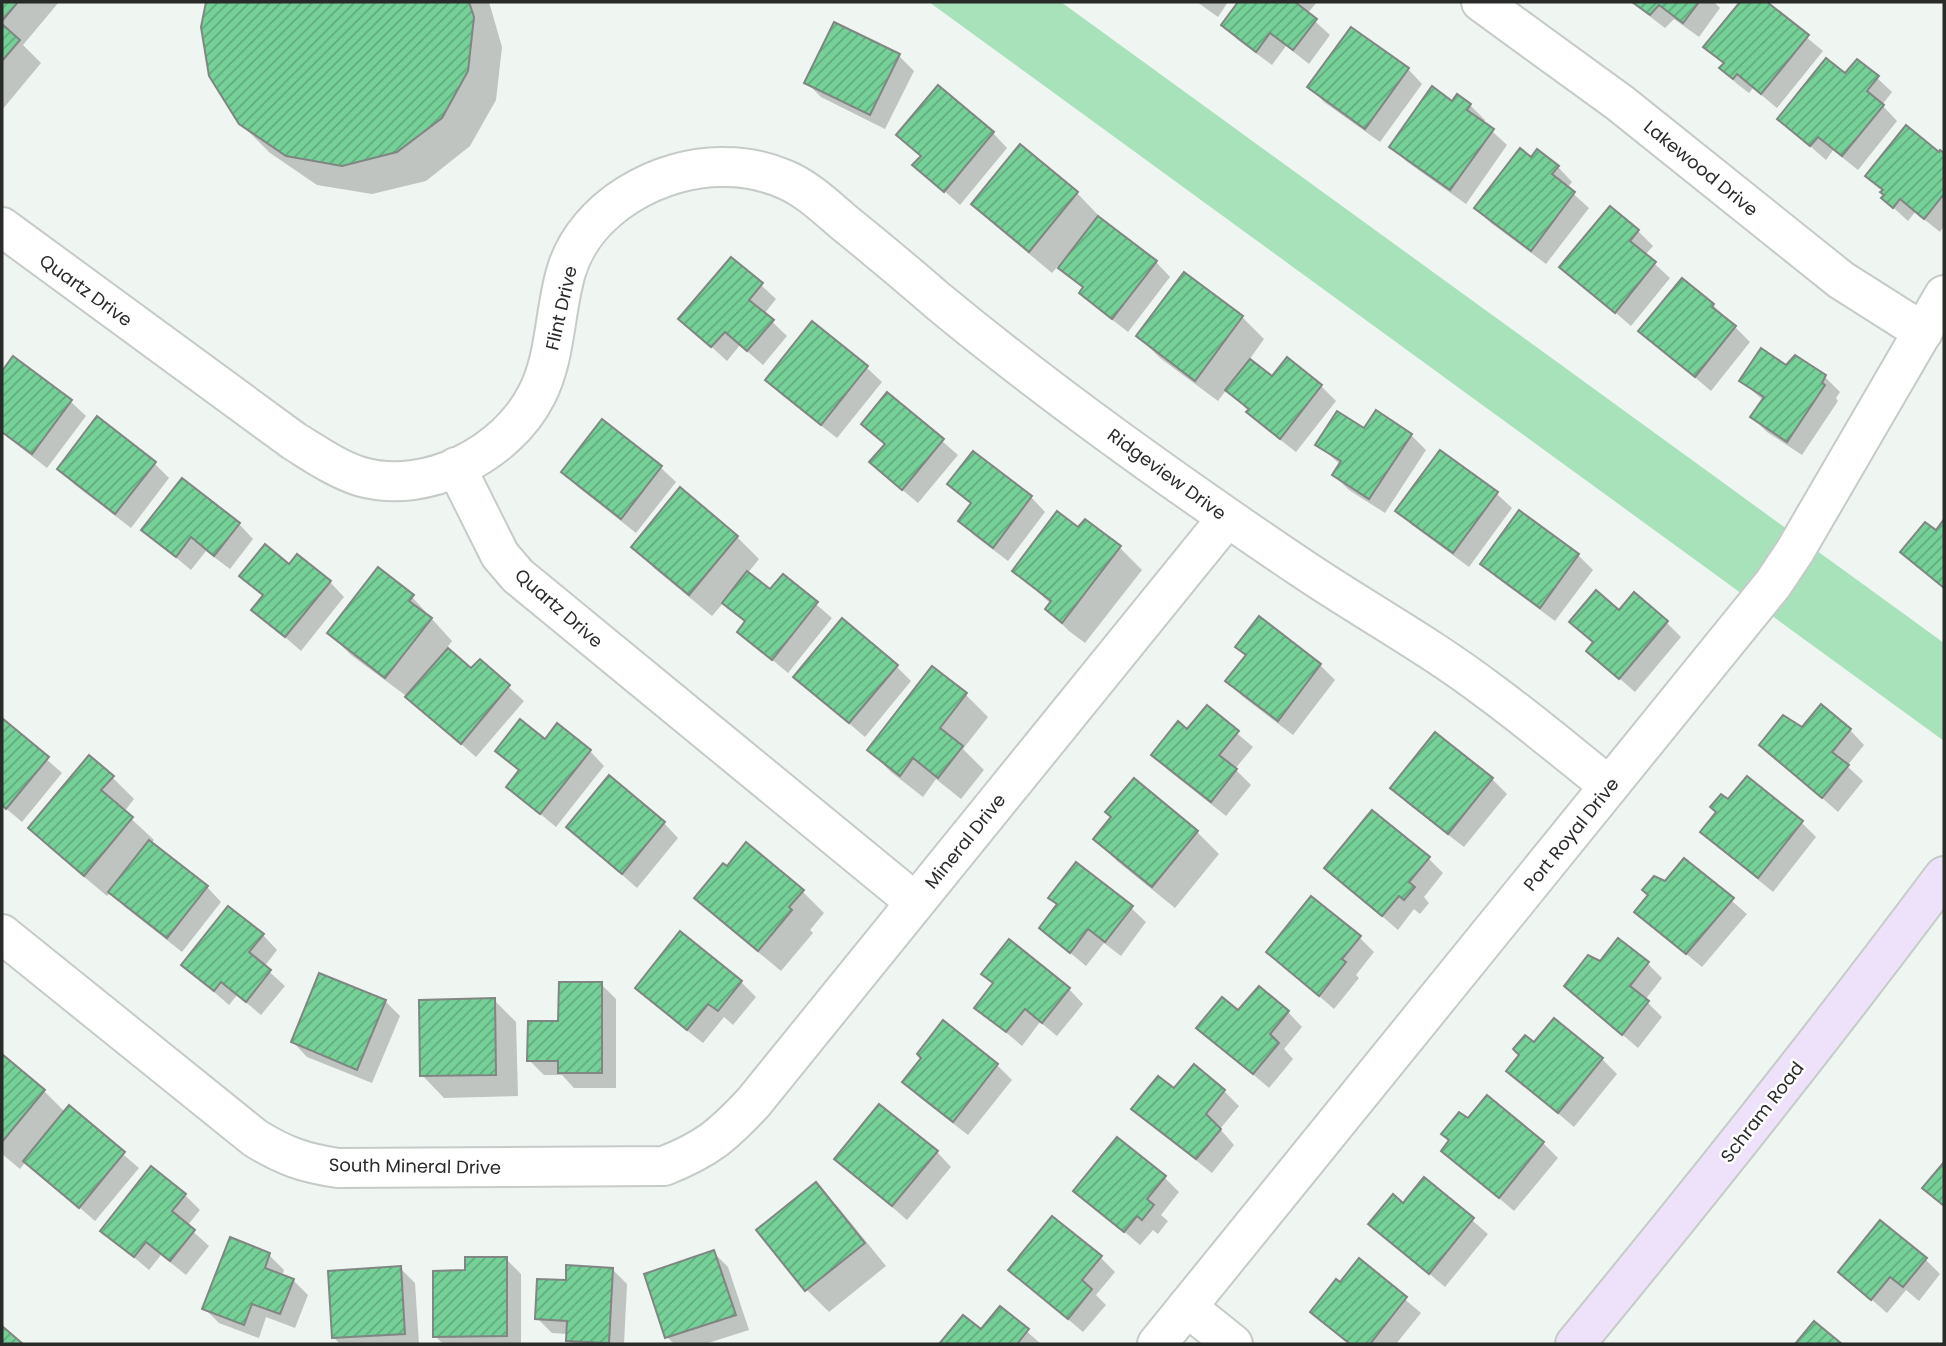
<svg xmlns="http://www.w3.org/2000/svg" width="1946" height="1346" font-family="Poppins,sans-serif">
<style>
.park{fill:#a8e2bb}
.shadow{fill:#0003}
.building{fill:url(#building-hatch);stroke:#808682;stroke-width:2}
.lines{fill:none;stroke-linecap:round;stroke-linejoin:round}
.street-casing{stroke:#c5cbc7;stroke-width:42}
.secondary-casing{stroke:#c5cbc7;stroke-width:42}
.street{stroke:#fff;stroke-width:38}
.secondary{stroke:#eee2fb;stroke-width:38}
.labels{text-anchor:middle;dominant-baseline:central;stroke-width:5;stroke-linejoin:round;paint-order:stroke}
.street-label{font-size:18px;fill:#292b29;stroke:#fff}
</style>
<defs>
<pattern id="building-hatch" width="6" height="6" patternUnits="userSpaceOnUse" patternTransform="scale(1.75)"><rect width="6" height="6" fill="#76d199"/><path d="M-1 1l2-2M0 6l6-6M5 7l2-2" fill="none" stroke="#61aa7d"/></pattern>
</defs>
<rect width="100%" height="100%" fill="#eff5f1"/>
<polygon class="park" points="929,2 1061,2 1944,643 1944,741"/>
<g class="shadow">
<polygon points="2,2 59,2 23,45 41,63 2,110"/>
<polygon points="208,2 489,2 502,47 496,100 470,146 426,181 372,194 317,185 270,153 240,123 203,27"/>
<polygon points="1197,2 1228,2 1218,17"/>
<polygon points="1240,2 1317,2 1307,14 1330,35 1309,64 1286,46 1272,65 1238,40 1223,25"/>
<polygon points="1631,2 1714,2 1720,8 1699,37 1674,19 1665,28"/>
<polygon points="1742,2 1764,2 1823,51 1777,108 1753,88 1749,93 1736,83 1722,68 1725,65 1706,47"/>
<polygon points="899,56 914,71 885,129 821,97 806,82"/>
<polygon points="1408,69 1422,84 1380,142 1324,102 1310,87"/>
<polygon points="1845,76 1877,78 1892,92 1882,105 1897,121 1858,170 1833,150 1826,160 1779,119"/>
<polygon points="1453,103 1470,105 1485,120 1483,123 1507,145 1466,204 1406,161 1391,146"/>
<polygon points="1906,128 1944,156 1944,226 1940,232 1915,212 1908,221 1883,198 1886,195 1883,191 1868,175"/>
<polygon points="993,133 1007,148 960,205 915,165 922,157 899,135"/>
<polygon points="1020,147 1077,193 1099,216 1098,218 1156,262 1170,277 1128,332 1096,307 1081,292 1084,289 1058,266 1052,273 996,226 973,204"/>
<polygon points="1531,159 1558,167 1572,182 1567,188 1589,208 1546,264 1491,223 1476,208"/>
<polygon points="1638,231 1653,246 1645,255 1670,278 1631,326 1562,267"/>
<polygon points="1185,274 1242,317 1264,339 1249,360 1273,379 1287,360 1321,386 1336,401 1296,452 1264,427 1227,389 1218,401 1160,358 1138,336"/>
<polygon points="761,285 776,299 764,314 787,336 763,365 740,345 727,361 681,319"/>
<polygon points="1713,305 1750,342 1711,391 1641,331"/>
<polygon points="812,324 867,368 882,382 837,438 782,395 767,380"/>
<polygon points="1795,357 1825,377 1840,392 1836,398 1838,401 1802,455 1767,432 1752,417 1763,400 1741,381 1786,367"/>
<polygon points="14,358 71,402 86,416 47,468 2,433 2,374"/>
<polygon points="888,394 958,455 918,503 886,476 886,445 863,424"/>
<polygon points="602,422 661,468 676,482 636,533 578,487 563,472"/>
<polygon points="1364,431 1411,435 1426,450 1385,513 1349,490 1334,475 1341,465 1318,445"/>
<polygon points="1440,452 1497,494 1512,508 1469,567 1412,525 1397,510"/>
<polygon points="154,463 169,478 131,528 74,484 59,469"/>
<polygon points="949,484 1031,497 1045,512 1008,561 975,536 960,521 972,505"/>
<polygon points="680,490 737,537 759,559 747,574 771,592 783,576 832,618 788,673 739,632 746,623 724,602 712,616 655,569 633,547"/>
<polygon points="1520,512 1578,555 1593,570 1555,621 1497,578 1482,564"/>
<polygon points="1085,521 1120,548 1142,570 1085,643 1069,631 1047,609 1051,604 1014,570 1078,529"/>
<polygon points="1944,522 1944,589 1902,552 1936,532"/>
<polygon points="239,524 253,539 230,569 206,551 191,570 143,530"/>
<polygon points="290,566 330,582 344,597 301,651 254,610 264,597 242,576"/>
<polygon points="412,597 452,641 446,649 472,671 480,661 524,701 476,757 409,698 351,655 329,633"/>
<polygon points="1259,619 1320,665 1335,680 1293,735 1242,696 1228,681 1247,656 1238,647"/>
<polygon points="1572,622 1666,622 1681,637 1635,692 1588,651 1594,643"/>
<polygon points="896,666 911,681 865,737 795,677"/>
<polygon points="966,695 988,717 963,749 984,770 961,799 936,779 923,797 891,772 869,750"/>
<polygon points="1207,708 1253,747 1235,769 1251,785 1226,816 1168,770 1153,755 1187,732"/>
<polygon points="2,720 62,773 22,822 2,805"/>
<polygon points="1802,730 1850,730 1864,745 1847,766 1863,781 1838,812 1762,745"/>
<polygon points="545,742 590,751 604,766 556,827 508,787 520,772 497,751"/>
<polygon points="112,777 134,799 124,812 154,840 151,844 207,887 221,902 182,952 125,907 111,892 107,896 52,850 30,828"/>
<polygon points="1492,779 1507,794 1464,847 1407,803 1393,788"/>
<polygon points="1747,779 1802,823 1816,837 1773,892 1717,846 1702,832"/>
<polygon points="1134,780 1197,832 1219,854 1175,908 1117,861 1095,839 1113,817"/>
<polygon points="664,823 678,838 637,888 568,827"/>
<polygon points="1428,858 1443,873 1424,897 1429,903 1420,914 1414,909 1398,930 1326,868"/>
<polygon points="1684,860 1747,914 1702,967 1636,912 1665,883"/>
<polygon points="802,891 824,913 810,930 813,933 781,971 719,920 696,898"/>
<polygon points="1131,908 1146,922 1121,956 1104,943 1086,966 1041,928"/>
<polygon points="263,935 277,950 264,967 285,986 261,1015 237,995 229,1005 183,965"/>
<polygon points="1360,938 1374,952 1356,975 1359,978 1334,1009 1268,952"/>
<polygon points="1600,964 1648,964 1662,978 1645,1000 1662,1017 1638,1048 1566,986"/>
<polygon points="984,974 1069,989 1083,1004 1057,1036 1040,1022 1022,1046 977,1008 994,985"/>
<polygon points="741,982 756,997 733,1025 724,1017 703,1043 652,1003 637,988"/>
<polygon points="601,984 616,999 616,1088 574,1088 562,1075 544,1075 529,1060 560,1023"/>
<polygon points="494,1000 516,1022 518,1096 444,1098 422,1075"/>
<polygon points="385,1001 400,1016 372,1083 307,1057 293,1042"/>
<polygon points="1288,1012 1302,1027 1284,1049 1293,1059 1269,1088 1199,1028 1239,1013"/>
<polygon points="1535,1045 1602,1059 1617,1074 1574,1127 1508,1071"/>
<polygon points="2,1056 44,1091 65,1112 69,1108 139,1168 95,1221 26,1161 20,1169 2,1154"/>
<polygon points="997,1065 1012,1080 968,1135 919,1097 904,1082"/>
<polygon points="1174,1091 1224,1091 1239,1106 1220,1129 1234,1145 1212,1173 1149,1123 1134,1109"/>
<polygon points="1468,1121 1543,1143 1558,1158 1514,1211 1443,1150"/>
<polygon points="937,1152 951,1167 907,1220 837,1159"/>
<polygon points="1165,1178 1179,1192 1161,1215 1168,1221 1158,1234 1153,1230 1140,1245 1076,1191"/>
<polygon points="1425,1180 1488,1234 1445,1287 1371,1224 1403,1205"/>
<polygon points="815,1185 838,1207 886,1266 829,1312 807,1290 759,1231"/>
<polygon points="185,1195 200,1210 187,1226 209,1246 186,1275 161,1255 149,1270 103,1231"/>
<polygon points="231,1240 269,1255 284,1270 282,1276 293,1280 308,1295 295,1328 266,1317 259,1338 219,1323 204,1308"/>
<polygon points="713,1252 728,1267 749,1330 705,1344 674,1344 667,1337"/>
<polygon points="1100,1257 1115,1272 1096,1295 1106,1305 1083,1332 1010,1270"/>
<polygon points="506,1259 521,1274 521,1344 443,1344 435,1336 466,1272"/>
<polygon points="1925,1259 1940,1274 1919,1301 1906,1290 1887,1313 1840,1272"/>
<polygon points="1359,1261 1421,1313 1396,1344 1349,1344 1312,1312 1340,1284"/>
<polygon points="400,1268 415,1283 419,1344 340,1344 334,1338"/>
<polygon points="612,1269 627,1284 624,1344 572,1344 568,1341 568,1334 552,1333 537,1318 568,1282"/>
<polygon points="1000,1308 1041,1344 942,1344 964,1317 981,1331"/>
</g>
<g class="building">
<polygon points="2,2 18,2 2,21"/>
<polygon points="206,2 469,2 474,17 468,71 442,118 397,152 342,166 286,156 239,124 209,76 201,27"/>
<polygon points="1238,2 1295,2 1317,19 1293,50 1270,33 1256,52 1221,25"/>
<polygon points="1632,2 1699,2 1683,23 1659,5 1650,15"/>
<polygon points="1740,2 1767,2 1809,35 1761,94 1737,74 1733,79 1719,68 1724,63 1703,47"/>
<polygon points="834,22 900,54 870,115 804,83"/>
<polygon points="2,24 20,40 2,61"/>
<polygon points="1351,27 1409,68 1365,129 1307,87"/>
<polygon points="1826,58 1845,73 1857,59 1879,76 1867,91 1884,105 1842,156 1818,137 1810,146 1777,119"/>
<polygon points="938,85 994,132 944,192 912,165 921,156 896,135"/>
<polygon points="1432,86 1452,101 1457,94 1471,104 1467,110 1494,129 1450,190 1389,147"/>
<polygon points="1906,125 1939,152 1940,150 1944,153 1944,194 1924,219 1900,199 1893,208 1881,198 1884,195 1880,192 1883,190 1865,176"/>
<polygon points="1020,144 1078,192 1029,252 971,204"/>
<polygon points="1520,148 1531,157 1537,149 1559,166 1552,174 1575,192 1531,251 1474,208"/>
<polygon points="1610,206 1639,230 1630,241 1656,262 1615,313 1559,267"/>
<polygon points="1098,216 1157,261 1112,319 1079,293 1083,287 1058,268"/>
<polygon points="731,257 763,283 749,300 774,320 747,351 725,332 711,347 678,319"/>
<polygon points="1184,272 1243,316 1195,381 1136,336"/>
<polygon points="1682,278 1714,304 1712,307 1736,326 1695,377 1638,331"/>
<polygon points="812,321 868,366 821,425 765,380"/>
<polygon points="1761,348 1786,365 1795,355 1826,375 1822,383 1825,385 1787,442 1750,417 1764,397 1739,381"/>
<polygon points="13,356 72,400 32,454 2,432 2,371"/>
<polygon points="1287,357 1322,385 1280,439 1246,412 1249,409 1225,390 1250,359 1272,376"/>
<polygon points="887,392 944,439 902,490 869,462 885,444 861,424"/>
<polygon points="1376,410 1412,434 1369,499 1332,475 1341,461 1315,445 1337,411 1364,428"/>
<polygon points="97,416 156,462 115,514 57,469"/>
<polygon points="602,419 662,466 621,519 561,472"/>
<polygon points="1440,450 1498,492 1453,553 1395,511"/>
<polygon points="973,451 1032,496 993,548 958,521 971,503 947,484"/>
<polygon points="182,478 240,523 214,556 191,537 176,557 141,530"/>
<polygon points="680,487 738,536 689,595 631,547"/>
<polygon points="1519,510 1579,554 1540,608 1480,564"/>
<polygon points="1057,511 1078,527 1085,519 1121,546 1062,623 1045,609 1051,601 1012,571"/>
<polygon points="1944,519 1944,588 1900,552 1925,522 1936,530"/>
<polygon points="265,544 289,564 297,554 331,581 285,637 251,610 263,595 239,576"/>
<polygon points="378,567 414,595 409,601 432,618 385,678 327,633"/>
<polygon points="747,571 770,589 783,574 818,602 772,660 737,632 745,621 722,603"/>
<polygon points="1596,590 1619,610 1634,592 1668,621 1619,679 1586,651 1593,642 1569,622"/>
<polygon points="1259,616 1321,664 1278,721 1225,681 1246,655 1235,647"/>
<polygon points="842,618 898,665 849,723 793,677"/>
<polygon points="448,648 471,668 480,659 510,685 461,744 405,697"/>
<polygon points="932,666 967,693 940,728 963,746 938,778 913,758 900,776 867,750"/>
<polygon points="1821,704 1851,729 1832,752 1849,765 1822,798 1759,745 1783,715 1802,727"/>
<polygon points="1207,705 1239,731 1219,755 1237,769 1211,802 1151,755 1178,721 1187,729"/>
<polygon points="2,718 49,757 6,809 2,805"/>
<polygon points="520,719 545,739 557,723 591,750 540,814 506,787 519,770 495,751"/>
<polygon points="1435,732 1493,778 1448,834 1390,788"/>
<polygon points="89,755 114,776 101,790 133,817 84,876 28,828"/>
<polygon points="609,775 665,822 622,874 566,827"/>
<polygon points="1747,776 1803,821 1758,878 1700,832 1716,812 1710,807 1721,794 1728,799"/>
<polygon points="1134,778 1198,831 1152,887 1093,839 1111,817 1105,812"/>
<polygon points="1372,810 1430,857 1409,882 1415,887 1404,900 1399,896 1382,916 1324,868"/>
<polygon points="149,840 208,886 167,938 108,892"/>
<polygon points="746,842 804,890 789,907 792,910 758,951 694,898 723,863 727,866"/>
<polygon points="1684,858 1734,898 1686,954 1634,912 1648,895 1642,890 1654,876 1665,881"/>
<polygon points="1076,862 1133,906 1105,942 1088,929 1070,953 1039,928 1057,904 1048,898"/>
<polygon points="1311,896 1361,936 1342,959 1346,962 1319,996 1266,952"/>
<polygon points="228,906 264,934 249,952 271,970 246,1002 221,982 214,991 181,965"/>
<polygon points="680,931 742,981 718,1011 708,1004 687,1030 635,988"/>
<polygon points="1618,938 1649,962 1630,986 1649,1001 1622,1035 1564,986 1588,955 1600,961"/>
<polygon points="1009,939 1070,988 1042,1023 1025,1009 1006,1032 974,1008 993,983 981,974"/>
<polygon points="319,973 386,1000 357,1070 291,1042"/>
<polygon points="559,982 602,982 602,1073 558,1073 558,1061 527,1061 528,1021 558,1021"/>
<polygon points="1259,986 1289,1011 1270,1034 1279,1043 1253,1074 1196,1028 1222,997 1238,1010"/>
<polygon points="495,998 496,1075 420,1076 419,1000"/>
<polygon points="1554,1018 1603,1058 1558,1113 1506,1071 1519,1055 1513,1049 1525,1035 1534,1042"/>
<polygon points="943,1020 998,1064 953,1122 902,1082 921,1058 917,1054"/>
<polygon points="2,1054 45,1090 2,1142"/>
<polygon points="1194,1064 1225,1090 1206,1114 1221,1129 1196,1159 1131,1109 1158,1076 1174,1088"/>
<polygon points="1487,1095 1544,1142 1499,1198 1441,1151 1449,1140 1441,1134 1459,1112 1468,1118"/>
<polygon points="879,1104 938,1151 892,1206 834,1159"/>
<polygon points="69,1105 125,1152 79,1208 23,1161"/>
<polygon points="1117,1137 1166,1176 1147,1199 1154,1205 1142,1220 1137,1216 1124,1232 1073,1191"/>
<polygon points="1944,1162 1944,1206 1922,1188"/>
<polygon points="151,1166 186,1194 172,1211 195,1230 170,1261 146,1242 134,1257 100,1231"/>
<polygon points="1424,1177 1474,1218 1429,1274 1368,1224 1393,1194 1403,1203"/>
<polygon points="816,1182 865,1243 805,1291 756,1230"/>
<polygon points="1052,1216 1102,1256 1082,1280 1092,1289 1068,1319 1008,1270"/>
<polygon points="1880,1220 1927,1258 1903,1287 1890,1277 1871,1300 1838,1272"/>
<polygon points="230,1237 270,1253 265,1268 294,1279 280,1314 252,1304 244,1325 202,1309"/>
<polygon points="714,1250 736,1315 665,1338 644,1274"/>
<polygon points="465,1257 507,1257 507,1336 433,1337 433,1271 465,1270"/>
<polygon points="1359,1258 1407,1297 1370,1344 1350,1344 1310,1312 1336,1279 1340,1282"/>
<polygon points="566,1265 613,1268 609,1343 566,1341 567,1321 535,1319 537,1279 566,1280"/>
<polygon points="401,1266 405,1334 332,1338 328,1271"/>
<polygon points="1000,1306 1029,1329 1017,1344 939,1344 963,1315 981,1329"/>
<polygon points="1814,1321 1842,1344 1795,1344"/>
<polygon points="2,1326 23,1344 2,1344"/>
</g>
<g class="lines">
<defs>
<g id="street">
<polyline points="1481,2 1620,103 1841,280 1923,332"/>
<path d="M2,227L294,441C315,454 338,470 362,477C427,495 506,454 536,396C556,359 554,313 566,272C585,207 661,165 726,167C745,167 767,172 784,179C808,189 827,208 846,224C877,249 908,275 938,301C1054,397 1178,485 1303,569C1364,610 1430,646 1489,691C1530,721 1569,754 1609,786"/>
<polyline points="456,467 500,555 518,576 915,902"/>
<path d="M2,934L255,1138C284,1156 304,1163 338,1168L664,1166C707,1149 722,1136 753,1103L1227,518"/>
<polyline points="1187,1307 1233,1344"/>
<polyline points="1157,1344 1773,584 1795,551 1944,295"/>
</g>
<path id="secondary" d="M1575,1344C1701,1191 1825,1035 1944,876"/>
</defs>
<use href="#street" class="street-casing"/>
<use href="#secondary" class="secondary-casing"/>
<use href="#street" class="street"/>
<use href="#secondary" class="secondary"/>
</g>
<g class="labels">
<g class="street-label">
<text transform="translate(1701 168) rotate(39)">Lakewood Drive</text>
<text transform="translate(86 290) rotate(36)">Quartz Drive</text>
<text transform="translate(561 308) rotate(-77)">Flint Drive</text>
<text transform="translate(1167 474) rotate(36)">Ridgeview Drive</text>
<text transform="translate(559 608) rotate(41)">Quartz Drive</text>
<text transform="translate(1571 834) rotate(-51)">Port Royal Drive</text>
<text transform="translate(965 841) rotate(-51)">Mineral Drive</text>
<text transform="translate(1762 1112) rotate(-52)">Schram Road</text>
<text transform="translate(415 1166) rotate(1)">South Mineral Drive</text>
</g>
</g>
<rect width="1946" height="1346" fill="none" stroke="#292b29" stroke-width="7"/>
</svg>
